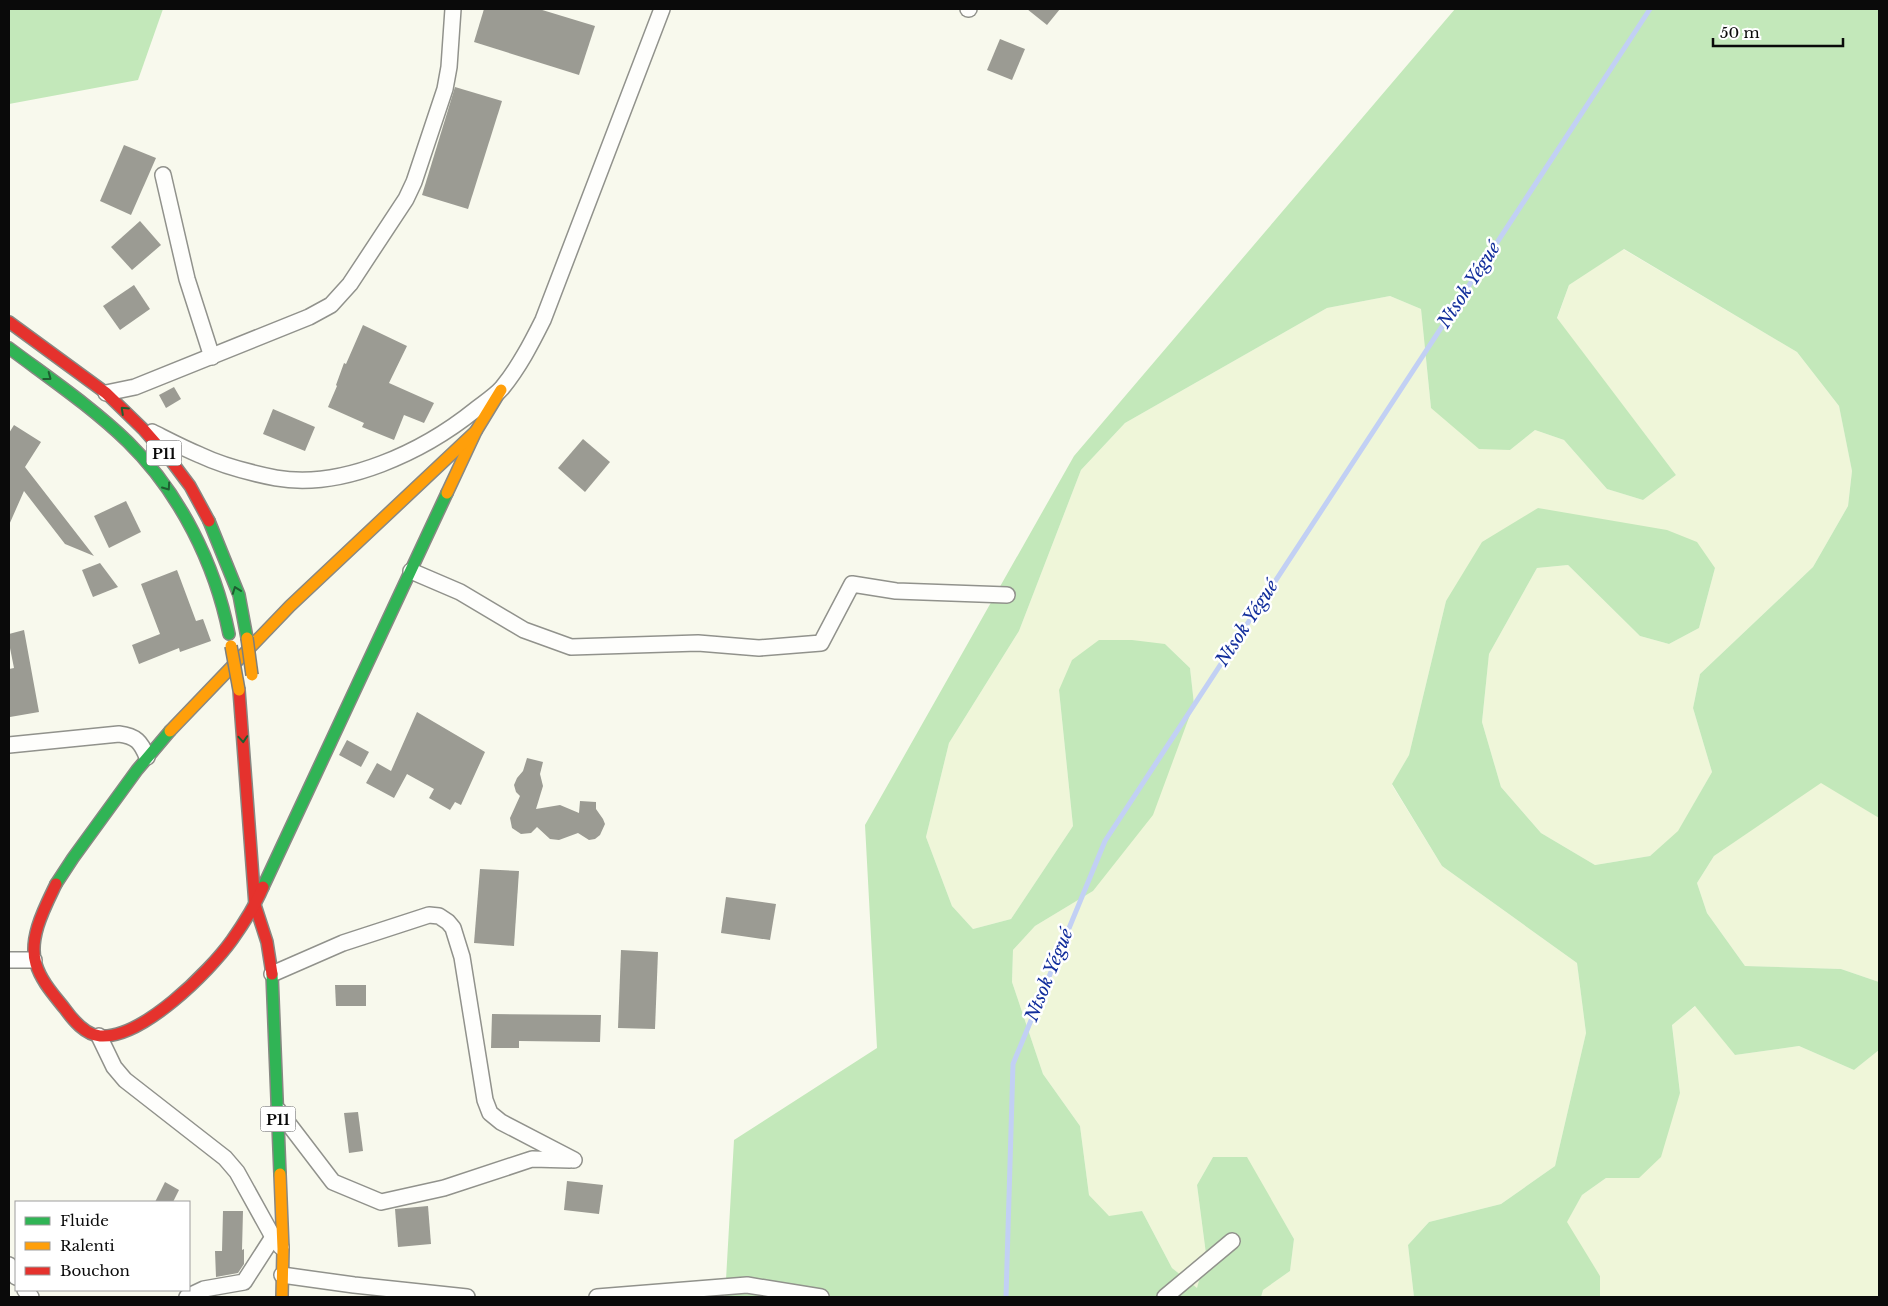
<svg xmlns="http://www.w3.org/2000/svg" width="1888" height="1306" font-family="'Libre Baskerville',serif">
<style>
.farmland{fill:#eff6d9}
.forest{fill:#c3e8ba}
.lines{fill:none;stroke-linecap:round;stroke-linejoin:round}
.stream{stroke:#c2d0f4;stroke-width:5}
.building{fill:#9b9b93}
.street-casing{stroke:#91928c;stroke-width:18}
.fast-casing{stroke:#888883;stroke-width:14}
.slow-casing{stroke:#888883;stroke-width:14}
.jam-casing{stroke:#888883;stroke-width:14}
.street{stroke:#fefefc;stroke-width:15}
.fast{stroke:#30b455;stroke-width:11}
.slow{stroke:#ff9f0a;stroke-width:11}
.jam{stroke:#e5322d;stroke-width:11}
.slow-bridge-casing{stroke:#7e7f7a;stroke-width:14;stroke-linecap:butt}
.slow-bridge{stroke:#ff9f0a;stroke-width:11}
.oneway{stroke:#1d5f30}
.labels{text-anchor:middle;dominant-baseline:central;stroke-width:5;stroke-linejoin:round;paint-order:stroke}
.shield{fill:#fff;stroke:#545454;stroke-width:1}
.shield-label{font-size:15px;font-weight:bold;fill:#0a0a0a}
.water-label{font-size:18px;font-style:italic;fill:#132f9c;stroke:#fff}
</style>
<rect width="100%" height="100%" fill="#f8f9ed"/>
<g class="farmland">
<polygon points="1623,249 1797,352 1839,406 1852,471 1848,506 1813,567 1700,674 1693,708 1712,772 1678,832 1650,856 1595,865 1541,833 1501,787 1482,722 1489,654 1537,568 1568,565 1640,636 1669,644 1699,628 1715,568 1538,508 1446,601 1409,755 1392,785 1442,866 1577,963 1586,1033 1555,1166 1501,1204 1429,1222 1408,1245 1414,1297 1261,1297 1262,1290 1290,1271 1294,1239 1246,1157 1213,1157 1197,1185 1206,1254 1197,1289 1172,1268 1142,1211 1109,1217 1089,1195 1080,1126 1043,1074 1012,982 1013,950 1035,926 1093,891 1194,704 1190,668 1165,644 1059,690 1073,826 1011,919 973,929 952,906 926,837 949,743 1019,631 1081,470 1125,423 1327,308 1390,296 1421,309 1431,408 1510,450 1535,430 1564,440 1607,489 1643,500 1676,475 1557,319 1569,285"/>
<polygon points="1821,782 1879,818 1879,982 1841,969 1745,966 1707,913 1697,883 1714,856"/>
<polygon points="1696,1006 1735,1055 1799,1046 1854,1070 1879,1050 1879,1297 1600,1297 1600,1276 1566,1223 1582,1195 1606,1178 1639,1178 1680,1093 1672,1024"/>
</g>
<g class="forest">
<polygon points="9,9 163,9 138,80 9,104"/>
<polygon points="1455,9 1879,9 1879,818 1821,783 1714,856 1697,883 1707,913 1745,966 1841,969 1879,982 1879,1050 1854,1070 1799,1046 1735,1055 1695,1006 1672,1025 1680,1093 1661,1157 1639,1178 1606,1178 1582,1195 1567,1222 1600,1276 1600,1297 1414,1297 1408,1245 1429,1222 1501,1204 1555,1166 1586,1033 1577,963 1442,866 1392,784 1409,755 1446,601 1482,542 1538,508 1667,530 1697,542 1715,568 1699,628 1669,644 1640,636 1568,565 1537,568 1489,654 1482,722 1501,787 1541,833 1595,865 1650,856 1678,831 1712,772 1693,708 1700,674 1813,567 1848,506 1852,471 1839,406 1797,352 1624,249 1569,285 1557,318 1676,475 1643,500 1607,489 1564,440 1535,430 1510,450 1479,449 1431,408 1421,309 1390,296 1327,308 1125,423 1081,470 1019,631 949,743 926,837 952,906 973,929 1011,919 1073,826 1059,690 1072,660 1099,640 1132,640 1165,644 1190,668 1194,704 1153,815 1093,891 1035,926 1013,950 1012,982 1043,1074 1080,1126 1089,1195 1109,1216 1142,1211 1172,1268 1197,1288 1206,1254 1197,1185 1213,1157 1247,1157 1294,1239 1290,1271 1263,1290 1261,1297 725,1297 734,1140 877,1048 865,825 1074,456"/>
</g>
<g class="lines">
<polyline class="stream" points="1006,1297 1013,1064 1105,841 1650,9"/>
</g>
<g class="building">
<polygon points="484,9 539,9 595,26 579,75 474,42"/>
<polygon points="1027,9 1060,9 1047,25"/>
<polygon points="1000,39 1025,49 1012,80 987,70"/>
<polygon points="455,87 502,101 468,209 422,195"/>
<polygon points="124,145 156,158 131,215 100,201"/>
<polygon points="140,221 161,245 132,270 111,247"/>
<polygon points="134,285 150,309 120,330 103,306"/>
<polygon points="363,325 407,346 389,383 434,403 424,423 404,415 394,440 362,427 364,423 328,407 337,386 336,385 344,363 346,364"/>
<polygon points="174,387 181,399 166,408 159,395"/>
<polygon points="273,409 315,427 305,451 263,434"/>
<polygon points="14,425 41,442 25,467 94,556 65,544 24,491 9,525 9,433"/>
<polygon points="583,439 610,462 585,492 558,468"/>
<polygon points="126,501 141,532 109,548 94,516"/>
<polygon points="100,563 118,587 93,597 82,570"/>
<polygon points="177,570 196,621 203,619 211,641 180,652 179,648 139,664 132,645 160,634 141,584"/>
<polygon points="24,630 39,712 10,717 9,669 14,668 9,643 9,634"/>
<polygon points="417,712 485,752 461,805 455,802 450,810 429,798 434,789 407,774 394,798 366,783 377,763 391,771"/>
<polygon points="347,740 369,752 361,767 339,755"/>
<polygon points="527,758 543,762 540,774 543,786 536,809 560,805 579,813 580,801 596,802 596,809 603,819 605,824 600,835 595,839 589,840 578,833 559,840 550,839 537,827 531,833 521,834 512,828 510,818 520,796 516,792 514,785 517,778 523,771"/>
<polygon points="480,869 519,871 514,946 474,943"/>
<polygon points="726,897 776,904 770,940 721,933"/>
<polygon points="621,950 658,952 655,1029 618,1028"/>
<polygon points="335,985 366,985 366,1006 336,1006"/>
<polygon points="492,1014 601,1015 600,1042 519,1041 519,1048 491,1048"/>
<polygon points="358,1112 363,1151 349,1153 344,1113"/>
<polygon points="567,1181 603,1185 599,1214 564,1210"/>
<polygon points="165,1182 179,1190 173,1202 155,1202"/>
<polygon points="428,1206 431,1244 398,1247 395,1209"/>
<polygon points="223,1211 243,1211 242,1250 244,1249 244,1264 238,1273 216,1277 215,1251 222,1251"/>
</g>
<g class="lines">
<defs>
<g id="street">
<polyline points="968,9 969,9"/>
<polyline points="163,175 187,279 212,357"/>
<polyline points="106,393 135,387 309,317 331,305 350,284 406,199 414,182 445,89 449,67 453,9"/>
<path d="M152,432C168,440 183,448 200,455C223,466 251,473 276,478C343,490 424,451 475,410C484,403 495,396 502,388C519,367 531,344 543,320L662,9"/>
<polyline points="411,571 460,592 524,630 571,647 698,643 759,648 821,643 852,584 896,591 1007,595"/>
<path d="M9,745L119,734C136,736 141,742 147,757"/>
<polyline points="9,960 34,960"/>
<polyline points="272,974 343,943 429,915 439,916 448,922 453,928 462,957 485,1100 490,1113 501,1122 574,1160"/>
<polyline points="99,1036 114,1067 125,1080 225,1158 237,1172 273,1237 281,1247"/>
<polyline points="278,1110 333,1182 381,1202 444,1188 532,1159 570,1160"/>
<polyline points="9,1265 16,1277"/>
<polyline points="282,1275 354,1285 467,1297"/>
<polyline points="25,1290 31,1297"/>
<polyline points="187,1297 204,1289 244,1282 273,1237"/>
<polyline points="597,1297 747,1285 821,1297"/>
<polyline points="1165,1297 1232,1241"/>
</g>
<g id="fast">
<path d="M9,348C49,378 92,407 128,442C180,493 215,564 229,634"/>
<polyline points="209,521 239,595 247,638"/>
<polyline points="56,884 73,858 137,770 170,731"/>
<polyline points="263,887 447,493"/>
<polyline points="272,974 280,1174"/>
</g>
<g id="slow">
<polyline points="447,493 476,431 501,390"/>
<polyline points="170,731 290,606 476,431"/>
<polyline points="280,1174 283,1249 282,1297"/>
</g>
<g id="jam">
<polyline points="9,322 106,393 143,429 172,462 190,486 209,521"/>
<polyline points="239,690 255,905 267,942 272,974"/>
<path d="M56,884C45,907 28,938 36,964C41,981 54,995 65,1009C73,1020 85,1035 100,1036C142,1039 209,972 232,940C244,923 255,906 263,887"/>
</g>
</defs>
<use href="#street" class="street-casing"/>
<use href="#fast" class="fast-casing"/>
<use href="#slow" class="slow-casing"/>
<use href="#jam" class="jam-casing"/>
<use href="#street" class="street"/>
<use href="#fast" class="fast"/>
<use href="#slow" class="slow"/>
<use href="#jam" class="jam"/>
<defs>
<g id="slow-bridge">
<polyline points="247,638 252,675"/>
<polyline points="231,646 239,690"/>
</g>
</defs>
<use href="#slow-bridge" class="slow-bridge-casing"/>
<use href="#slow-bridge" class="slow-bridge"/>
</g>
<defs><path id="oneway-chevron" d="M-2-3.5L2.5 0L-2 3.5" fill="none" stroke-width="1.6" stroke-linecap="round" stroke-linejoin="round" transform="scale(1.25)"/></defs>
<g class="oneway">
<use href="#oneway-chevron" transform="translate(48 377) rotate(37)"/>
<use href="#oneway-chevron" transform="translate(124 410) rotate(-137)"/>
<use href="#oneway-chevron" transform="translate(167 487) rotate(55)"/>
<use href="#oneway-chevron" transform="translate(236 590) rotate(-110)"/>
<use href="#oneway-chevron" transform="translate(243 739) rotate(86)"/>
</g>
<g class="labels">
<g class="shield">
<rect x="146.5" y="440.5" width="35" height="25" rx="4"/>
<rect x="260.5" y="1106.5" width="35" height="25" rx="4"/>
</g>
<g class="shield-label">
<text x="164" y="453">P11</text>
<text x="278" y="1119">P11</text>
</g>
<g class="water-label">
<text transform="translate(1469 285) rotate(-57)">Ntsok Yégué</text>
<text transform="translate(1247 623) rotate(-57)">Ntsok Yégué</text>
<text transform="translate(1049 975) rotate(-68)">Ntsok Yégué</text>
</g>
</g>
<rect width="1888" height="1306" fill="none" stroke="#0a0a0a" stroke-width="20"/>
<rect x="15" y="1201" width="175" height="90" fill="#ffffff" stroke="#9d9d9d"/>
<rect x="25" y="1217" width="25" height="8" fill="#30b455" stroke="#9d9d9d"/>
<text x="60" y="1226" font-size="15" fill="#0a0a0a">Fluide</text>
<rect x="25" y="1242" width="25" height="8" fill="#ff9f0a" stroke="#9d9d9d"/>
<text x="60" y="1251" font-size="15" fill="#0a0a0a">Ralenti</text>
<rect x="25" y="1267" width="25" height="8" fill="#e5322d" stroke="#9d9d9d"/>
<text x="60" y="1276" font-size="15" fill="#0a0a0a">Bouchon</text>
<path d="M1713 38v8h130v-8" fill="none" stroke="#0a0a0a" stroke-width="2.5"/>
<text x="1720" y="38" font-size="15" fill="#0a0a0a" stroke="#ffffff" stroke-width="4" paint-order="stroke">50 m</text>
</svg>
